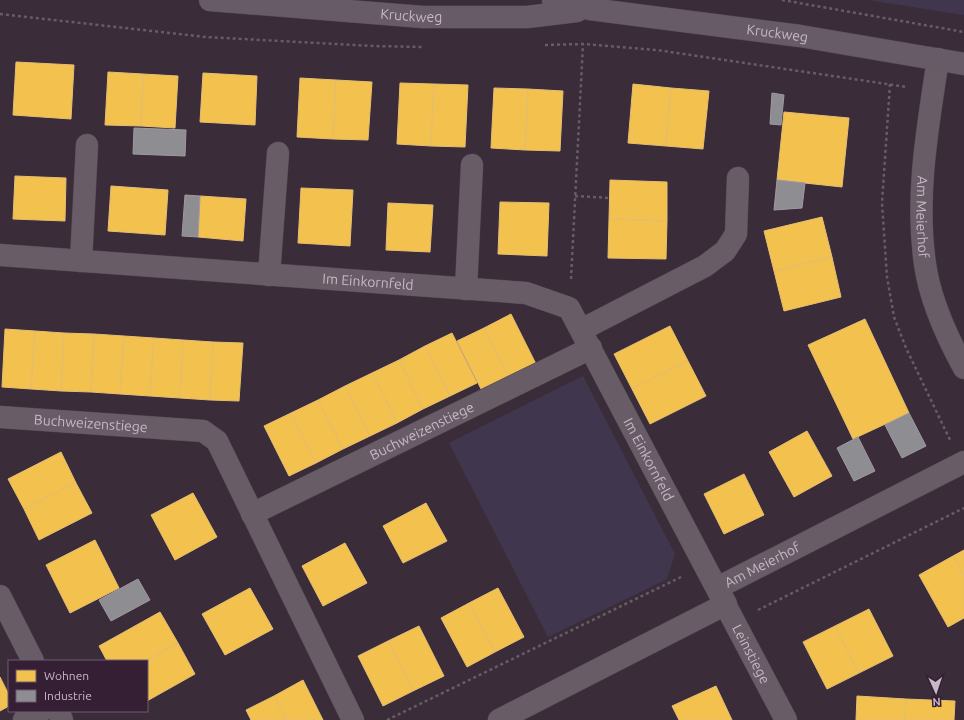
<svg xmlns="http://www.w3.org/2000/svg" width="964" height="720" font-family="Ubuntu,sans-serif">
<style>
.green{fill:#40374f}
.homes{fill:#f2c14e;stroke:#e6be73}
.industry{fill:#8d8d92;stroke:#9f99a2}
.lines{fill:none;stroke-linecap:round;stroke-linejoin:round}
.street-casing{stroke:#534852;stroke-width:23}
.secondary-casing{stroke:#574a56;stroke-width:23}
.path{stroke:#675c67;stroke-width:2.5;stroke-dasharray:3 3;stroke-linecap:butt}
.street{stroke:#685c67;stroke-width:22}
.secondary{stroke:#665b66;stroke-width:22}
.labels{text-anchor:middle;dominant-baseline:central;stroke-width:4;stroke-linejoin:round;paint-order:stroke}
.street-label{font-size:14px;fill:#cab6c9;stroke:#351f34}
</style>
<rect width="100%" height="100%" fill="#3a2c39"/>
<g class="green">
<polygon points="868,0 964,0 964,15"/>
<polygon points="583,376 675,554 667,579 548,637 449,443"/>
</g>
<g class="homes">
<polygon points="16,62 74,65 71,119 13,115"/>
<polygon points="108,72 143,74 141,126 105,125"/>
<polygon points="203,73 257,76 255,125 200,122"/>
<polygon points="143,74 178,76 175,128 141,126"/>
<polygon points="300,78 336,80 333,139 297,137"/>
<polygon points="336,80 372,82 368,140 333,139"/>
<polygon points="400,83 434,84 431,146 397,144"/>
<polygon points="434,84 468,85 465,147 431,146"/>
<polygon points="633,84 671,88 666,146 628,143"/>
<polygon points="494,88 528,89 525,150 491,148"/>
<polygon points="671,88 709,91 703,149 666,146"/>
<polygon points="528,89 563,91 560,151 525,150"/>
<polygon points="784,112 849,118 842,187 777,180"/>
<polygon points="15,176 66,178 65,221 13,219"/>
<polygon points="610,180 667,182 667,221 609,219"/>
<polygon points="111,186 168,190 165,235 108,231"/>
<polygon points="301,188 353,190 350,246 298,243"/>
<polygon points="200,196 246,199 243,241 198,237"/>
<polygon points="500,202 549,203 547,256 498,254"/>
<polygon points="388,203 433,205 430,252 386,250"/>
<polygon points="822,217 832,257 774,271 764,231"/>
<polygon points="609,219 667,221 666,259 608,258"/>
<polygon points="832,257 841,297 784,311 774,271"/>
<polygon points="511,314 536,364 509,377 484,328"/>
<polygon points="865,319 909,413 853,439 808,345"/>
<polygon points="670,326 688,361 632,389 614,354"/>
<polygon points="484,328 509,377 482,391 457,341"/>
<polygon points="5,329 35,331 31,389 2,387"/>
<polygon points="35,331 64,333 61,391 31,389"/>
<polygon points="64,333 94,334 91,392 61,391"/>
<polygon points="452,333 477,383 450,396 425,346"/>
<polygon points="94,334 124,336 120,394 91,392"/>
<polygon points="124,336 154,338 150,396 120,394"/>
<polygon points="154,338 183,340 180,398 150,396"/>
<polygon points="183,340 213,342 210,400 180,398"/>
<polygon points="213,342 243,343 239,401 210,400"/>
<polygon points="425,346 450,396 423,409 399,360"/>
<polygon points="399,360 423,409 397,423 372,373"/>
<polygon points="688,361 706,396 650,424 632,389"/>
<polygon points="372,373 397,423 370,436 345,386"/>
<polygon points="345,386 370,436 343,449 318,400"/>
<polygon points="318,400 343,449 316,463 291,413"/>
<polygon points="291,413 316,463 289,476 264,426"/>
<polygon points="807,431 832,476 794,497 769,452"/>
<polygon points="61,452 76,483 24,509 8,479"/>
<polygon points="744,474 764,515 724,534 704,494"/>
<polygon points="76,483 92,513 39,540 24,509"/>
<polygon points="193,493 217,537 175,560 151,515"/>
<polygon points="426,503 447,541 403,563 383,526"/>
<polygon points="95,540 119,588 70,613 46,565"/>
<polygon points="345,543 367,583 323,606 302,566"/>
<polygon points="964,550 964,576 953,556"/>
<polygon points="953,556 964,576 964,618 948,627 919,575"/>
<polygon points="250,588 273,629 225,655 202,614"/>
<polygon points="498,588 524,637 495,652 469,603"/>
<polygon points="469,603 495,652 467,667 441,618"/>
<polygon points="869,609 893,656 859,673 835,626"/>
<polygon points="160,612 178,643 146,661 107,661 99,646"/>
<polygon points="419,626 444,676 413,691 388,641"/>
<polygon points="835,626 859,673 827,689 803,642"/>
<polygon points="388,641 413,691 383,706 358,656"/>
<polygon points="178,643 195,674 147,701 146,661"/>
<polygon points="0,677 9,695 9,706 0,711"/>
<polygon points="303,680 323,720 287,720 274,696"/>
<polygon points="716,686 732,720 679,720 672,706"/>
<polygon points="274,696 287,720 251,720 246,710"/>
<polygon points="857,696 906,699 905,720 856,720"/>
<polygon points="906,699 955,701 954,720 905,720"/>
</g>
<g class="industry">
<polygon points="772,93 784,95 781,125 770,124"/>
<polygon points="134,128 186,130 185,156 133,154"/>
<polygon points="777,180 805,183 802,208 774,210"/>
<polygon points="185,195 200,196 198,237 182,236"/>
<polygon points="909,413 926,446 902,458 885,425"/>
<polygon points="858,437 875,471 854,481 837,448"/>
<polygon points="138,579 150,600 111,621 99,600"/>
</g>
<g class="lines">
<defs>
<g id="street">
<path id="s1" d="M938,59C928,126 915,195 925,264C930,300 947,337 964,368"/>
<path id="s2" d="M0,255L526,293L569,308L786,720"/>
<polyline points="81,261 87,145"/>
<polyline points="269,275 278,153"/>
<polyline points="466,289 472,165"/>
<polyline points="581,330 705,266 725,251 736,234 738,178"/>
<path id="s3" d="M0,417L203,431L217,441L353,720"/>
<path id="s4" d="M252,514L591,348"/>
<polyline points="0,596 33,661"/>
<polyline points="58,711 62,720"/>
<polyline points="24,720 41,711"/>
<path id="s5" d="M499,720L726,604L717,588L964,462"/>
</g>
<g id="secondary">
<path id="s6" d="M210,0L423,17H527L577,11"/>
<path id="s7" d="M553,0L590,9L800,36L964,64"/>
</g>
</defs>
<use href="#street" class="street-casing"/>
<use href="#secondary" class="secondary-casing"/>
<g class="path">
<polyline points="782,0 964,32"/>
<polyline points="0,14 206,37 373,46 424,47"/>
<polyline points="545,45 583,44 657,50 907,87"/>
<polyline points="890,84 882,203 887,277 894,317 906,348 950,440"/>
<polyline points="575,196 610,198"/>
<polyline points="571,279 583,44"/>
<polyline points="758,610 964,508"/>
<polyline points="387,720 681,577"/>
</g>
<use href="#street" class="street"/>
<use href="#secondary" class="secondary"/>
</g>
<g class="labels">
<g class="street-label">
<text stroke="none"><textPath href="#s6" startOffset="202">Kruckweg</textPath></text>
<text stroke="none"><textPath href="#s7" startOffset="227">Kruckweg</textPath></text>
<text stroke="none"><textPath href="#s1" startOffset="159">Am Meierhof</textPath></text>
<text stroke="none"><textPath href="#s2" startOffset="369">Im Einkornfeld</textPath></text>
<text stroke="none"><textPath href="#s3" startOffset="91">Buchweizenstiege</textPath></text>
<text stroke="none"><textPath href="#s4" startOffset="189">Buchweizenstiege</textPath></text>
<text stroke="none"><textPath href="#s2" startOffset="744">Im Einkornfeld</textPath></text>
<text stroke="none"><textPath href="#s5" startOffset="324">Am Meierhof</textPath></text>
<text stroke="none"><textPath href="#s2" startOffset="964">Leinstiege</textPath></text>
</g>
</g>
<rect x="8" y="660" width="140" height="52" fill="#351f34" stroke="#715b70"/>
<rect x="16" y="670" width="20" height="12" fill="#f2c14e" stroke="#715b70"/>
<text x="44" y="680" font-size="12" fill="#cab6c9">Wohnen</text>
<rect x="16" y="690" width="20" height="12" fill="#8d8d92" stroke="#715b70"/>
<text x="44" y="700" font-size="12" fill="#cab6c9">Industrie</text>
<g transform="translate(936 692) rotate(177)" stroke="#351f34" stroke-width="3" paint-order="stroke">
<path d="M0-3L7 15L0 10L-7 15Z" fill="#cab6c9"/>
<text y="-6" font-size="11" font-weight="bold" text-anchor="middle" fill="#cab6c9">N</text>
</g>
</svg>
